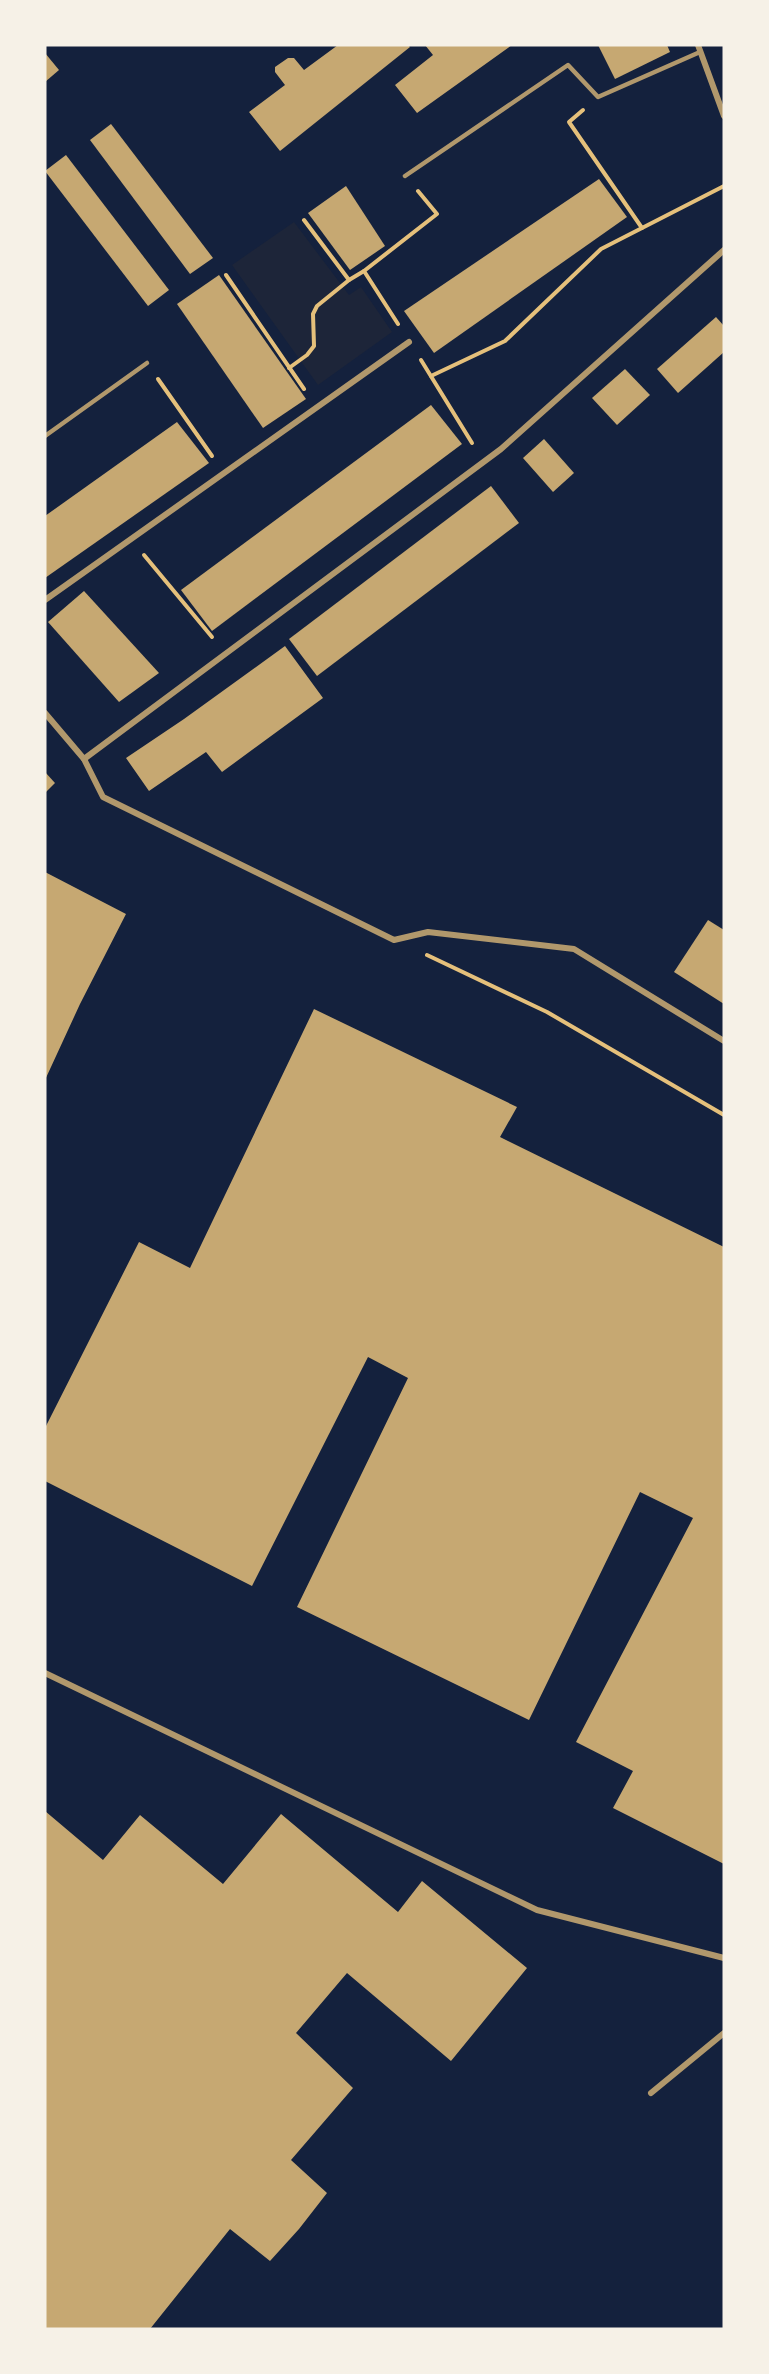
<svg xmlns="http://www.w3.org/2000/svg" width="769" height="2374" font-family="Barlow,sans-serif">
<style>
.green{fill:#1d2539}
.building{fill:#c6a872}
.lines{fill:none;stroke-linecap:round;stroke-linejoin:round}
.path{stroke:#e5c07b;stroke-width:4}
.service{stroke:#b1986c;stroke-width:4.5}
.minor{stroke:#b1986c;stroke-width:6}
</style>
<rect width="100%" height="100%" fill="#14213d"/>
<polygon class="green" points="294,222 349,295 361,287 392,332 318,385 232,265"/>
<g class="building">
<polygon points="338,45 408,45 410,47 280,151 249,112 285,85 275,72 275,67 288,58 294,58 304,70"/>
<polygon points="425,45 512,45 417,113 395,85 433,55"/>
<polygon points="598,45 667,45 670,52 615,79"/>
<polygon points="45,53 59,70 45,82"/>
<polygon points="111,124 213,258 190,274 90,140"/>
<polygon points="66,155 169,290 148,306 45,171"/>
<polygon points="599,179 627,217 434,353 404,311"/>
<polygon points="346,186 385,246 350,270 308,213"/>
<polygon points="219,275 306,399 263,428 177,304"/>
<polygon points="716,317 724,326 724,352 678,393 657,369"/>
<polygon points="625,369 650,395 617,425 592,398"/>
<polygon points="431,405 462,444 212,631 181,590"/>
<polygon points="177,422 209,463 45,578 45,516"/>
<polygon points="544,439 574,473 553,492 523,458"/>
<polygon points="491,486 519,523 317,676 289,639"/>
<polygon points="84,591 159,673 119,702 48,622"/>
<polygon points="285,646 323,698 222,772 206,752 149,791 126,758 184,719"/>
<polygon points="45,772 55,783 45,793"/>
<polygon points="45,872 126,914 80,1004 45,1080"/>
<polygon points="708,920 724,930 724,1004 674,972"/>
<polygon points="314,1009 517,1107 500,1137 724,1247 724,1864 613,1808 633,1771 576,1742 693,1518 640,1492 529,1720 297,1607 408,1378 368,1357 252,1586 45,1481 45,1428 139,1242 190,1268"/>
<polygon points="45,1811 103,1860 140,1815 223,1884 281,1814 398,1912 422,1881 527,1968 451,2061 347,1973 296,2033 353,2088 291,2160 327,2193 299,2229 270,2261 230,2229 150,2329 45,2329"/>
</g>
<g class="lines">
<g class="path">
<polyline points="583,110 569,122 642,228"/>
<polyline points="304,220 349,280 364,271 398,324"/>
<polyline points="364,271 437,214 418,191"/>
<polyline points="226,275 304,389"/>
<polyline points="421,360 472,443"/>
<polyline points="289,368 307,355 314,346 313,314 317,306 349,280"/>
<polyline points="431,376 505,341 601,249 724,186"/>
<polyline points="158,379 212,456"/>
<polyline points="144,555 212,637"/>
<polyline points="427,955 547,1012 724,1115"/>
</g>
<g class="service">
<polyline points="405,176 568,65 598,97 700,52"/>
<polyline points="45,436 147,363"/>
</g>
<g class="minor">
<polyline points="698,45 724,116"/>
<polyline points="45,600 409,342"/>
<polyline points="45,713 84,759 103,797 394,940 428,932 574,949 724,1041"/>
<polyline points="84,759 501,449 724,250"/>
<polyline points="45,1673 537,1910 724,1958"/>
<polyline points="651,2093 724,2033"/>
</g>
</g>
<rect width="769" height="2374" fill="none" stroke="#f6f1e7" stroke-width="93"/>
</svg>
